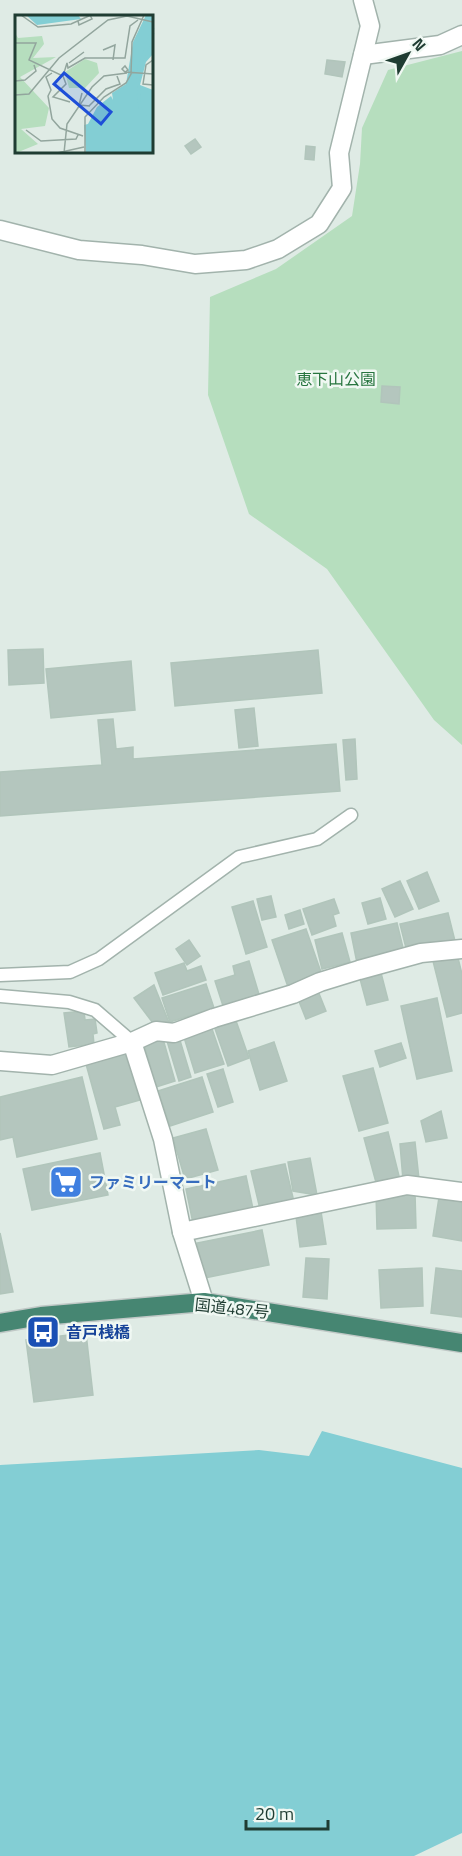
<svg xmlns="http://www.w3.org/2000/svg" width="462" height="1856" font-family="'Titillium Web','Noto Sans JP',sans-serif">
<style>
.green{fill:#b6debe}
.water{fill:#83ced4}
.building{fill:#b4c6be;stroke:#b1c5bb;stroke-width:1.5}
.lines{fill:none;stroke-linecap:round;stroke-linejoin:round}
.service-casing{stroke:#a2b3ac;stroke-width:15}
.minor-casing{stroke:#a2b3ac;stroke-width:21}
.trunk-casing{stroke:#c0c8c6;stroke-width:21}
.service{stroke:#fff;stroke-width:12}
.minor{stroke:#fff;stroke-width:18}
.trunk{stroke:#468672;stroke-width:18}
.labels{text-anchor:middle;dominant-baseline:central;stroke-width:5;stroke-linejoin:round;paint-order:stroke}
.park-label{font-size:16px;fill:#27753f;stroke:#f0f8f3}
.shop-label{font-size:16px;font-weight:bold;fill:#366cbe;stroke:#f0f8f3;text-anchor:start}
.street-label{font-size:16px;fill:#1f3c32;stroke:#f0f8f3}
.transit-label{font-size:16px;font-weight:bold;fill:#164399;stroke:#f0f8f3;text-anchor:start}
.inset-river{fill:none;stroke:#83ced4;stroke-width:3}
.inset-road{fill:none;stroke:#92a59d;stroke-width:1.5}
.view{fill:#1d4ed8;fill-opacity:0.15;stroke:#1d4ed8;stroke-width:3}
.inset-edge{fill:none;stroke:#1f3c32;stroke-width:3}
</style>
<rect width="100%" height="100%" fill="#dfebe5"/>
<polygon class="green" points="462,51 462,745 434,720 327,569 249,514 208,395 210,297 276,269 352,216 360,164 362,128 388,70"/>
<polygon class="water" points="322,1431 462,1468 462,1833 414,1856 0,1856 0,1465 259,1450 309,1456"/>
<g class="building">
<polygon points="327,60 345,62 342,77 325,74"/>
<polygon points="195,139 201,147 191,154 185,146"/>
<polygon points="306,146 315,147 314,160 305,159"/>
<polygon points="382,386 400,387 399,404 381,402"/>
<polygon points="43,649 44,683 9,685 8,650"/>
<polygon points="318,650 322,693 175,706 171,663"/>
<polygon points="131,661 135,710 51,718 46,669"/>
<polygon points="254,708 258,746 239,748 235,710"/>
<polygon points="113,719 116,749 133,747 133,759 336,744 340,791 0,816 0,772 102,765 98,720"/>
<polygon points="355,739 357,779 346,780 343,740"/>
<polygon points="427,872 439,901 419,909 407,881"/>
<polygon points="400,881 413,909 395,917 382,889"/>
<polygon points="271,896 276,917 262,920 257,899"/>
<polygon points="380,898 386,919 368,924 362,903"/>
<polygon points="334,899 339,913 333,915 336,926 312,935 303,909"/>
<polygon points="253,901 267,947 246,954 232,907"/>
<polygon points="300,910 304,924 289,929 285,915"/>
<polygon points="448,913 455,941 407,952 400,924"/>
<polygon points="397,923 404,952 357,963 351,933"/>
<polygon points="306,929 322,975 288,987 272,940"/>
<polygon points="342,933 350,962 322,969 315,940"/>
<polygon points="189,940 200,956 187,965 176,949"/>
<polygon points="456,950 462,974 462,1013 447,1017 432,957"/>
<polygon points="249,961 261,1001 225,1012 215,981 235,975 233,966"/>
<polygon points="184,963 187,971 201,966 206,980 163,995 155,973"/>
<polygon points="380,969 388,1000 367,1005 359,975"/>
<polygon points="206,984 214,1008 170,1022 162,998"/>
<polygon points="154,985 170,1025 159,1031 134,998"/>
<polygon points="316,986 326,1011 306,1019 296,994"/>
<polygon points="437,998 452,1071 417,1079 401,1006"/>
<polygon points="84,1011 85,1020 95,1019 97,1033 93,1034 94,1044 69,1047 64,1013"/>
<polygon points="234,1015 249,1058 228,1066 213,1023"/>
<polygon points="211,1026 224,1064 195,1073 183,1034"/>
<polygon points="179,1037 191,1077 179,1081 167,1041"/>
<polygon points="163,1039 175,1081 156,1087 144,1044"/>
<polygon points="274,1042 287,1081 260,1090 248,1051"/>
<polygon points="401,1043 406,1058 380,1067 375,1051"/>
<polygon points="127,1053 140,1100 115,1107 120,1125 104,1129 86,1064"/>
<polygon points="373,1068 388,1123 359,1131 343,1076"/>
<polygon points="223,1069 233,1102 218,1107 207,1074"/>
<polygon points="82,1077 97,1139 17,1157 13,1137 0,1140 0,1097"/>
<polygon points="202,1077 213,1112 170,1126 158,1091"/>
<polygon points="441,1111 447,1138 426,1142 421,1121"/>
<polygon points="206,1129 218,1170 185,1179 173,1138"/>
<polygon points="388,1132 400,1180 377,1186 364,1138"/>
<polygon points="415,1142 419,1179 403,1180 400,1144"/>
<polygon points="100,1153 108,1195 32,1210 23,1169"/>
<polygon points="310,1158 317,1195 293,1191 288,1162"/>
<polygon points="285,1164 294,1202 260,1209 251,1171"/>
<polygon points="246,1176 253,1209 193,1223 186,1189"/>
<polygon points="440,1191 462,1194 462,1241 433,1236"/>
<polygon points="415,1193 416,1228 377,1229 376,1194"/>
<polygon points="320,1205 326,1244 300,1247 295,1209"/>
<polygon points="262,1230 269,1265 204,1278 197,1243"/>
<polygon points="0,1233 13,1292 0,1294"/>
<polygon points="306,1258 329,1259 327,1299 303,1297"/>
<polygon points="422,1268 423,1306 381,1308 379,1270"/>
<polygon points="436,1268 462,1271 462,1317 431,1313"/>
<polygon points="86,1333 93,1395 34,1402 26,1340"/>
</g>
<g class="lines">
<defs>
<g id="service">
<polyline points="0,975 70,972 99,959 239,857 317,839 351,815"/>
<polyline points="0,996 69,1002 95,1010 132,1042"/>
</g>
<g id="minor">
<polyline points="363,55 440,45 462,35"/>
<polyline points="0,230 79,250 142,255 195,264 246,260 278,249 319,224 342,188 339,153 370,26 363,0"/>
<polyline points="132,1042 163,1139 182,1232 204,1302"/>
<polyline points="0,1061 52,1065 132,1042 156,1031 174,1033 214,1018 293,994 320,982 359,970 421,953 462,949"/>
<polyline points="182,1232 407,1185 462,1192"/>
</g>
<polyline id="trunk" points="0,1323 41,1316 204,1302 462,1343"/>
</defs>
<use href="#service" class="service-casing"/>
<use href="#minor" class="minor-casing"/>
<use href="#trunk" class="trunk-casing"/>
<use href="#service" class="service"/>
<use href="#minor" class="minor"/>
<use href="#trunk" class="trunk"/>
</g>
<defs>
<symbol id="supermarket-square" viewBox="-11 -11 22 22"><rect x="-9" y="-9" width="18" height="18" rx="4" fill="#3f7fe0" stroke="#f0f8f3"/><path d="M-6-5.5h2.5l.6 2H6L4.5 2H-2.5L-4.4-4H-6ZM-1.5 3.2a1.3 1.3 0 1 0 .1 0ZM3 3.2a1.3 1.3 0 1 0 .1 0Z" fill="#fff"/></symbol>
<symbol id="bus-square" viewBox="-11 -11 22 22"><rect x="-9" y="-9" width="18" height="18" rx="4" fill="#1a4fb4" stroke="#f0f8f3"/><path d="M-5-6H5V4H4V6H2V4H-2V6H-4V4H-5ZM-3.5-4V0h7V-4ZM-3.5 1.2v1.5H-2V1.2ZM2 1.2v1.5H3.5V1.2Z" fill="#fff"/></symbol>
</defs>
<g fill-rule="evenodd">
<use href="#supermarket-square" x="47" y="1163" width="38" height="38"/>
<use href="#bus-square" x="24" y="1313" width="38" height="38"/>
</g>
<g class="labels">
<g class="park-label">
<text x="336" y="379">恵下山公園</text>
</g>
<g class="shop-label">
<text x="89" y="1182">ファミリーマート</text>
</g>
<g class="street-label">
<text transform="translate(232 1308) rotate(6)">国道487号</text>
</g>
<g class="transit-label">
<text x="66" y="1332">音戸桟橋</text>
</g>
</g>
<g transform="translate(15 15)">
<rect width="138" height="138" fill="#dfebe5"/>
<path d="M0,18L3,23L27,21L29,29L18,43L41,42L5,62L34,93L30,111L6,114L23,129L1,138ZM70,44L82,48L84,58L70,73H54L50,57Z" fill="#b6debe"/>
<path d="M11,0H63L66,4L22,10ZM131,0H138V39L131,47L125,70L138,75V138H71L69,110L73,109L82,92L96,81L98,85L97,78L111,69L118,27Z" fill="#83ced4"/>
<path class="inset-river" d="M125,51L138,18M123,56L138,13M123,61L125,97L138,115M123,79L126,96L138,111"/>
<path class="inset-road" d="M6,0L23,12L56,9L76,0M63,6L64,10L77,4L75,0M0,28H21L14,45L48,61L51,69L38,82L55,87M88,35L100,30L98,45M138,45L131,50L128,69L138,70M54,48L69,37M110,57L113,55L110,51L107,54L110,57L138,59M37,58L31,62L36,75L33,81L37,104L45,113L68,121M48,61L52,48L53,53L70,43H110L115,11L123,5M0,66L10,65L21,56L19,50M67,78L64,90L75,91M0,80L14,79L44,43L93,5L112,1L138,7M74,91L91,74L105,69L102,61M11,115L26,126L61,124L63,120M42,138L69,132M49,138L52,109L77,72L89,61L112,58M70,138V102L89,82L111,68L116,59L117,27L129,0"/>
<path class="view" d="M49,58L96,97L86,109L39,69Z"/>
<rect width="138" height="138" class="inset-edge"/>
</g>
<g transform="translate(408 54) rotate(50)" stroke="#f0f8f3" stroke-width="4.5" paint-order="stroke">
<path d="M0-4.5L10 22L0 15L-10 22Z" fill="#1f3c32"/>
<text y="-9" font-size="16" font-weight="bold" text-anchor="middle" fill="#1f3c32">N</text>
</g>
<path d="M246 1820v9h82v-9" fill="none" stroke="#1f3c32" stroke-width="3"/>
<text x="255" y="1820" font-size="18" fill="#1f3c32" stroke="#f0f8f3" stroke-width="4.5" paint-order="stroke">20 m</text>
</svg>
